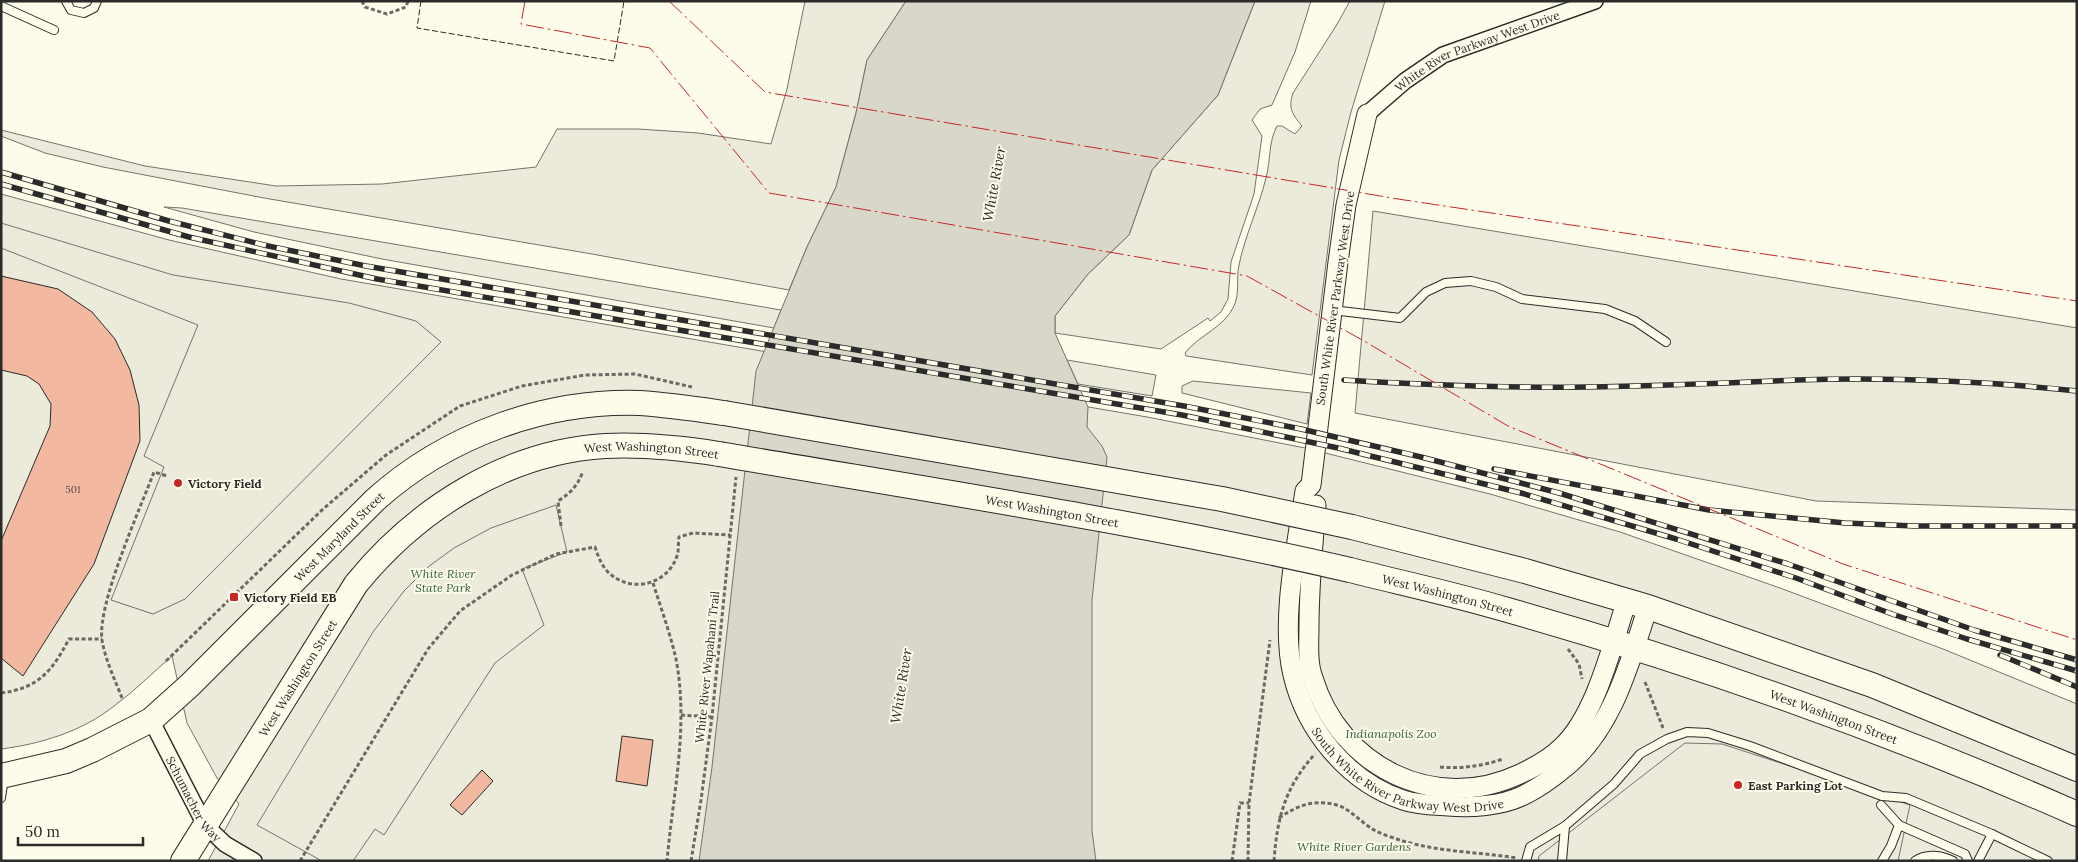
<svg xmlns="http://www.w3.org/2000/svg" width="2078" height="862" font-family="Lora,serif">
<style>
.green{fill:#ecebdb;stroke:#74746e}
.parking{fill:#eceadb;stroke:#74746e}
.water{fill:#d8d7c9;stroke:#74746e}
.building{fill:#f2b8a0;stroke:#2b2b2b}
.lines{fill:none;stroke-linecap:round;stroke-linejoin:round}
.service-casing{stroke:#2b2b2b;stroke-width:10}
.minor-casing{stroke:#2b2b2b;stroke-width:18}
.tertiary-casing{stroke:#2b2b2b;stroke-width:21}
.primary-casing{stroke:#2b2b2b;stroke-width:26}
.path{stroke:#6a6964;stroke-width:3;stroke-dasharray:4 2.5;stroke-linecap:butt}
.service{stroke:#fdfbea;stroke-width:8}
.minor{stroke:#fdfbea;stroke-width:15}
.tertiary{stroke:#fdfbea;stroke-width:19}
.primary{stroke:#fdfbea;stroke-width:24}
.rail-casing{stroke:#2b2b2b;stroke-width:5.5}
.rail{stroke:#fdfbea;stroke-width:4;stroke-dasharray:11;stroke-linecap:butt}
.primary-bridge-casing{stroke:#2b2b2b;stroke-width:26;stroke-linecap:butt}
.primary-bridge{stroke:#fdfbea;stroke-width:24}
.fence{stroke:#2b2b2b;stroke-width:1;stroke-dasharray:6 2.5;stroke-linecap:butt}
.power{stroke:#c62828;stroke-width:1;stroke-dasharray:18 4 2.5 4;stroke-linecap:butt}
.poi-dot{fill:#c62828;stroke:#fdfbea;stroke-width:2}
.labels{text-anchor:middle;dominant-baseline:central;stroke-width:4;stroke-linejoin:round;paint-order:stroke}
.number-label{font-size:10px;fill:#5d4e48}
.street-label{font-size:12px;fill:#2b2b2b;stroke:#fdfbea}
.poi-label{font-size:12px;font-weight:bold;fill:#2b2b2b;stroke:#fdfbea;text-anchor:start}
.park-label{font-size:12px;font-style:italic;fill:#34623c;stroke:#fdfbea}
.water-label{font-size:14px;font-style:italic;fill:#2b2b2b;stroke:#fdfbea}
</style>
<rect width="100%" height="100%" fill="#fdfbea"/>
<g class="green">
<polygon points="805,1 906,1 867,60 856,113 836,187 807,247 789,290 592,254 264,198 103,167 45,153 1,136 1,130 145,166 276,186 382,184 536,167 557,129 638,129 698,133 771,144 787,89"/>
<polygon points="1255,1 1311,1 1295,52 1272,105 1260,109 1252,120 1262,136 1254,194 1231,262 1228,299 1221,312 1210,321 1208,318 1161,349 1055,333 1055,316 1088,274 1129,235 1152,170 1218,95"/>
<path d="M1350,1H1385L1351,112L1339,160L1312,375L1186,356L1185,353C1199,335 1224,328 1234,306C1240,293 1236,279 1239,265C1245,235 1259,207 1266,178C1271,160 1268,143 1277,126H1282L1295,134L1302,126C1292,114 1288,108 1293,93L1336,26Z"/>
<path d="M1,194L169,240L341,279L1147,417L1305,448L1490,494L1620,532L1780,588L1943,649L2077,704V861H208L239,804L217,778L187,723L172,656C153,672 135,691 114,706C83,731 41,744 1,749Z"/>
<polygon points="164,207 182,208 781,310 774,328 382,259 254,232"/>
<polygon points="1373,211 2077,328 2077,510 1816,501 1355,413"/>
<polygon points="1067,360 1156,375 1152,396 1078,384"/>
<polygon points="1193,381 1311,393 1307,424 1182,393 1182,386"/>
</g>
<g class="parking">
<polygon points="1,223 173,275 349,303 416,321 441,342 185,599 153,614 111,600 164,467 144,456 198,325 1,248"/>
<polygon points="556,505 567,552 522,569 544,625 495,663 384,835 375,829 353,861 322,861 257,825 373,632 404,591 428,567 454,548 491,528"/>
<polygon points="1685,743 1722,744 1910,805 1898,861 1538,861 1539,856"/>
</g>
<polygon class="water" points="906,1 1255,1 1218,95 1152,170 1129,235 1088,274 1055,316 1055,333 1088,407 1087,427 1102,446 1107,457 1092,600 1092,831 1096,861 699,861 712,767 756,371 807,247 836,187 856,113 867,60"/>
<g class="building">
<polygon points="1,276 58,289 92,312 115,339 130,370 139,405 140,441 94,564 23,676 1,658 1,541 50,426 51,404 39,384 27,376 1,370"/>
<polygon points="622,736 653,740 647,786 616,781"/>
<polygon points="482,770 493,781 462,815 450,805"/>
</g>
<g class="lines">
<defs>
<g id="service">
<polyline points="66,1 71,10 84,13 94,8 97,1"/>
<polyline points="1,6 54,30"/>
<polyline points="1332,310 1400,318 1426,292 1445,283 1471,281 1496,287 1522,299 1605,309 1635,321 1666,342"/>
<polyline points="1,798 4,778"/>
<polyline points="1881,805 1899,825 1965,854 1968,861"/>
<polyline points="1526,861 1530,847 1565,826 1614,784 1640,754 1667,739 1687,732 1708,733 1750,746 1882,796 1906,798 1992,834 2048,861"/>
<polyline points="1562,861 1565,826"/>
<polyline points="1882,861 1891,846 1899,825"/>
<path d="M1915,861C1926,853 1942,855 1953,861"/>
<polyline points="1978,861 1992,834"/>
</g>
<g id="minor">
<path id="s1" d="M1367,114L1405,81L1443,55L1595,1"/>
<path id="s2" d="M151,720L205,825L225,844L254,861"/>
</g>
<g id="tertiary">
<path id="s3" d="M1367,114L1346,205L1338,262L1311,485L1305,491C1297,545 1280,621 1293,675C1306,730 1348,782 1403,800C1417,805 1433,805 1448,806C1471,808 1501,806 1522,796C1539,788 1555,776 1569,764C1614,725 1630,661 1648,607"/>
<path d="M1316,505C1313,545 1309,586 1309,626C1309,643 1307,662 1313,678C1340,767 1435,814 1520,774C1535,767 1550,759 1562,747C1596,715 1612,645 1627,600"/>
</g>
<g id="primary">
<polyline points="1352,527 1525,571 1648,607 1872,685 2077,769"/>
<path id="s4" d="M1350,570C1402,583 1453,594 1504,609C1699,664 1891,732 2077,814"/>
<path id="s5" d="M1,776L66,761L92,750L151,720L190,685L375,500C446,436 544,400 640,403C669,405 696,409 724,413"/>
<path id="s6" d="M183,861L356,584C417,509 506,452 605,446C644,444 681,448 719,454"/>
</g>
</defs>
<use href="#service" class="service-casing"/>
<use href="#minor" class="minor-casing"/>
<use href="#tertiary" class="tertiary-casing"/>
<use href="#primary" class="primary-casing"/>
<g class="path">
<polyline points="362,1 365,7 387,14 406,7 408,1"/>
<path d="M561,526L558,501C571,493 578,485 583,471"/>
<path d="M653,583C661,608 670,633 676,659C689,727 673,793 667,861"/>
<polyline points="1568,649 1579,664 1582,679"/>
<polyline points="166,661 322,510 386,455 460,406 522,386 585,375 635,374 692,387"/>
<polyline points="1645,682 1663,728"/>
<path d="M1,693C39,688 52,671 69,639H102"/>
<path d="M122,698C115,680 105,659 102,640C97,604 140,509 154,472L167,476"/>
<polyline points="681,715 712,717"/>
<path d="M1440,767C1461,769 1482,766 1503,759"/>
<path d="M1279,818C1297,806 1311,800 1333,804C1349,807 1360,822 1374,830C1383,835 1394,838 1403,841C1439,852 1479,852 1517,858"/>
<path d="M300,861L428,649L460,611L512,575L556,554L595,547C598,556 601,564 607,571C629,594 667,586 677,556C679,550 678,543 679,537L693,533L730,535"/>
<polyline points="691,861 701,800 712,717 736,477"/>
<polyline points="1232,861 1240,803 1249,803"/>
<polyline points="1248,861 1249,803 1270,640"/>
<path d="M1274,861C1277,818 1285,787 1315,754"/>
</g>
<use href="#service" class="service"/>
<use href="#minor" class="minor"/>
<use href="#tertiary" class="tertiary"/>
<use href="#primary" class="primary"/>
<defs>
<g id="rail">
<polyline points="1,172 169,221 268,246 366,266 1184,406 1301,429 1421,457 1559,493 1788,564 1974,630 2077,660"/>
<polyline points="1,184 189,237 377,279 1182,415 1338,448 1521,493 1676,539 1796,578 1892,614 1967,639 2077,671"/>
<path d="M1344,380C1425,385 1504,388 1586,387C1656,386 1727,383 1797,380C1890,377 1984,381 2077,391"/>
<polyline points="1494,469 1709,510 1845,523 1914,526 2077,526"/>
<polyline points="2000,655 2077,687"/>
</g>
</defs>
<use href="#rail" class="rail-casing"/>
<use href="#rail" class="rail"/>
<defs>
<g id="primary-bridge">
<polyline points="724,413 1222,499 1352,527"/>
<path id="s7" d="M719,454C929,490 1142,522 1350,570"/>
</g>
</defs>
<use href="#primary-bridge" class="primary-bridge-casing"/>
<use href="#primary-bridge" class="primary-bridge"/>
<polyline class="fence" points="421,1 417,28 614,61 624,1"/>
<g class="power">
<polyline points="525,1 521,24 650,48 769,193 1247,276 1364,341 1508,426 1843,564 2077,640"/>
<polyline points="669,1 765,92 1398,199 2077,301"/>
</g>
</g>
<g class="poi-dot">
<circle cx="178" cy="483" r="5"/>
<rect x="229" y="592" width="10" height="10" rx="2.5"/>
<circle cx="1738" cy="785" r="5"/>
</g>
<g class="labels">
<g class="number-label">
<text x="73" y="489">501</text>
</g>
<g class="street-label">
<text stroke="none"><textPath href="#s1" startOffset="129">White River Parkway West Drive</textPath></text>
<text transform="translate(1335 298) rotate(-82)">South White River Parkway West Drive</text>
<text stroke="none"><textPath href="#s6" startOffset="666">West Washington Street</textPath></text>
<text stroke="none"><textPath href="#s7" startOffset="338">West Washington Street</textPath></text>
<text stroke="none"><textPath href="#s5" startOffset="424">West Maryland Street</textPath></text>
<text stroke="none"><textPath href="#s4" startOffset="101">West Washington Street</textPath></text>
<text transform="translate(707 667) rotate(-84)">White River Wapahani Trail</text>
<text stroke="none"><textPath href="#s6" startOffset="216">West Washington Street</textPath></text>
<text stroke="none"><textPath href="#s4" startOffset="506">West Washington Street</textPath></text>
<text stroke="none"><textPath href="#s3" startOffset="736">South White River Parkway West Drive</textPath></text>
<text stroke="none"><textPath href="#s2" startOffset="90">Schumacher Way</textPath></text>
</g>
<g class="poi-label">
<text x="188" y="483">Victory Field</text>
<text x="244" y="597">Victory Field EB</text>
<text x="1748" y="785">East Parking Lot</text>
</g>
<g class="park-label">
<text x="443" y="573">White River<tspan x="443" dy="14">State Park</tspan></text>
<text x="1391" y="733">Indianapolis Zoo</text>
<text x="1354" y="846">White River Gardens</text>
</g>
<g class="water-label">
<text transform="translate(994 184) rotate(-80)">White River</text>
<text transform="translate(901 686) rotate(-81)">White River</text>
</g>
</g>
<rect width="2078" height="862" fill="none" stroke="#2b2b2b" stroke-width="5"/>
<path d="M18 837v8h125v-8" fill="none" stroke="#2b2b2b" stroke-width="2.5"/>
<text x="25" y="837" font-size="15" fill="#2b2b2b" stroke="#fdfbea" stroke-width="4" paint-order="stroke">50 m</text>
</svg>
